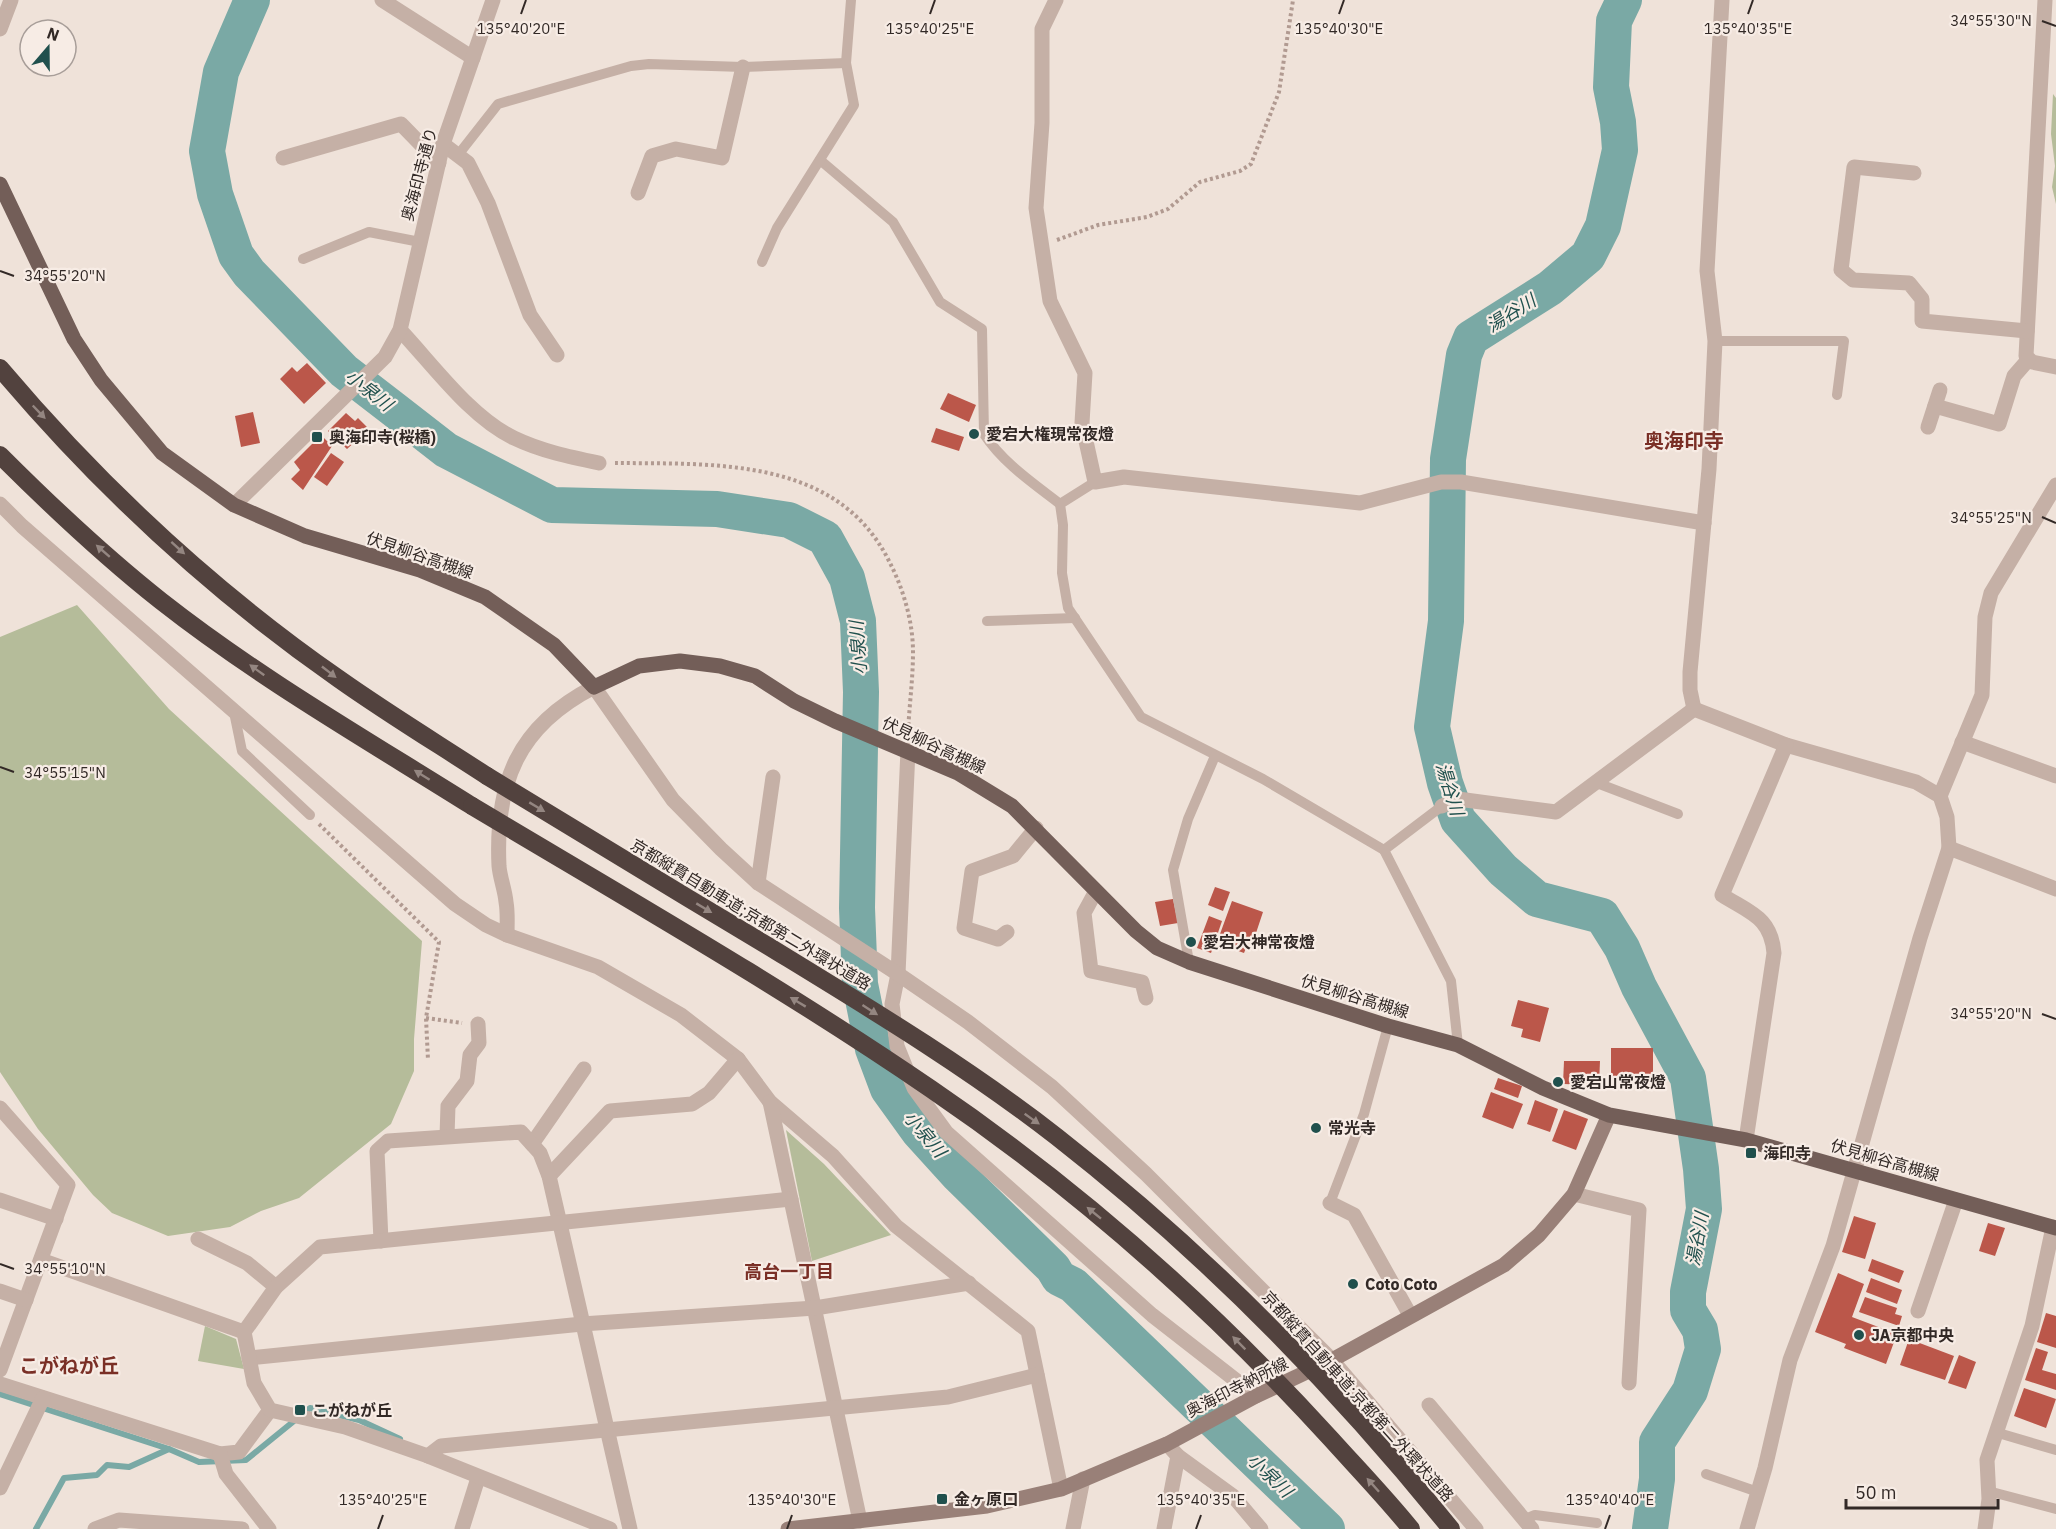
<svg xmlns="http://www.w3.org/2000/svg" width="2056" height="1529" font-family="'IBM Plex Sans','Noto Sans JP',sans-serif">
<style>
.green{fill:#b5bc9a}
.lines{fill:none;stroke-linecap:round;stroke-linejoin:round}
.stream{stroke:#7aa9a5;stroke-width:6}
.river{stroke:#7aa9a5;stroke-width:36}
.building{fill:#bb574a}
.path{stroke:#b19a91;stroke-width:4;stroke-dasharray:3 3;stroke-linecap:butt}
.service{stroke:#c5b0a6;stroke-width:10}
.minor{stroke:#c5b0a6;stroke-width:15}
.tertiary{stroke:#c5b0a6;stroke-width:15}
.secondary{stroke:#998078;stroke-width:15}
.primary{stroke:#735e58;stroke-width:15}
.motorway{stroke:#52423e;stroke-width:18}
.motorway-bridge{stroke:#52423e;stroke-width:18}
.oneway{fill:#948681}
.ticks{fill:none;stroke:#322926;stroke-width:2}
.poi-dot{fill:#20504d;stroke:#f7ece5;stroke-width:2}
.labels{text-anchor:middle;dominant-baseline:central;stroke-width:4.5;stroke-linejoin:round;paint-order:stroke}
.street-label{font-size:16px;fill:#322926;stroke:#f7ece5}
.poi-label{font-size:16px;font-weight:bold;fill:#322926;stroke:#f7ece5;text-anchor:start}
.water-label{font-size:18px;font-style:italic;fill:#20504d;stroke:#f7ece5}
.neighbourhood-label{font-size:18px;font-weight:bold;fill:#7a2f26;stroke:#f7ece5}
.quarter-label{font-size:20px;font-weight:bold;fill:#7a2f26;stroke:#f7ece5}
.ticks-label{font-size:15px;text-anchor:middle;fill:#322926;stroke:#f7ece5;stroke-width:4.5;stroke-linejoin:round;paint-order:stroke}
</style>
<rect width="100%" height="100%" fill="#efe2d9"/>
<g class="green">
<polygon points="2053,94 2056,98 2056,204 2052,187 2055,166 2051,134"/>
<polygon points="77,605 169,709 422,941 414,1039 414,1071 391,1124 299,1198 261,1211 230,1227 168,1236 112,1213 93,1195 38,1129 0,1072 0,637"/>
<polygon points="786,1130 824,1164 891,1235 812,1261"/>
<polygon points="205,1326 236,1339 244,1369 198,1361"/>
</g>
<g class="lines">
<g class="stream">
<polyline points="0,1394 169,1449"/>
<polyline points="36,1529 64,1478 97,1475 107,1465 129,1467 169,1449 199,1462 246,1460 310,1408 359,1420 400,1439"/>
</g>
<g class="river">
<polyline points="252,0 221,72 207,151 215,194 236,255 249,273 344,371 392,408 446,450 552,505 717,509 789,520 825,538 847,578 858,621 861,692 857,908 860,984 873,1049 888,1089 919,1132 958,1175 1053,1268 1059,1278 1073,1285 1327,1529"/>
<polyline points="1624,0 1614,21 1611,87 1618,122 1620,150 1603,226 1588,256 1550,288 1471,338 1464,355 1448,459 1446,621 1432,727 1445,783 1458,820 1503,870 1537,899 1602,916 1622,948 1639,987 1688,1078 1701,1169 1704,1209 1688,1292 1688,1310 1700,1330 1703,1349 1690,1391 1657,1442 1657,1479 1650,1529"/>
</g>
</g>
<g class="building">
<polygon points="307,363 326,383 304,404 280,379 292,367 297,372"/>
<polygon points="948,393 976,405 969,422 940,409"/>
<polygon points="253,412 260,443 241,447 235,416"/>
<polygon points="346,413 355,421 358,418 369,429 347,449 328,431"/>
<polygon points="936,428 964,437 959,451 931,442"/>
<polygon points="321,435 332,446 303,490 291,479 300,470 294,462"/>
<polygon points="331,453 344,462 327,486 314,477"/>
<polygon points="1215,887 1230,892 1223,911 1208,905"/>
<polygon points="1173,899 1178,923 1160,926 1155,902"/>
<polygon points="1232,901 1263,912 1252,945 1248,943 1244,953 1230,948 1233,938 1220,934"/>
<polygon points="1209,916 1222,921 1211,953 1197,948"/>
<polygon points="1518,1000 1549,1008 1540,1042 1521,1037 1523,1029 1511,1026"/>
<rect x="1611" y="1048" width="42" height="32"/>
<polygon points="1564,1061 1600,1061 1599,1085 1563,1084"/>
<polygon points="1498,1078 1522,1086 1518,1098 1494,1089"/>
<polygon points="1491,1092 1523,1104 1513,1129 1482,1117"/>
<polygon points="1535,1100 1558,1109 1550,1132 1527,1124"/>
<polygon points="1564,1110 1588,1119 1576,1150 1552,1141"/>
<polygon points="1854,1216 1876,1223 1865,1259 1842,1252"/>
<polygon points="1988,1223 2005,1228 1995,1256 1979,1251"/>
<polygon points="1872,1259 1904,1271 1899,1283 1868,1271"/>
<polygon points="1838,1273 1864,1284 1852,1317 1897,1334 1886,1364 1844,1348 1846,1344 1815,1332"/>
<polygon points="1871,1278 1902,1290 1897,1304 1866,1292"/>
<polygon points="1865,1297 1897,1308 1895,1314 1902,1316 1899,1326 1859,1312"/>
<polygon points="2046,1313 2056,1316 2056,1348 2037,1342"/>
<polygon points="1909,1339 1954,1356 1945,1380 1900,1365"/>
<polygon points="2036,1348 2048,1352 2042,1370 2056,1374 2056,1390 2025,1380"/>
<polygon points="1959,1355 1976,1362 1966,1389 1948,1383"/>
<polygon points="2024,1388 2056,1399 2046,1428 2014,1416"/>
</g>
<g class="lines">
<g class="path">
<polyline points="1057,240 1098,225 1147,217 1168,209 1200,182 1240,171 1251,164 1279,92 1293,0"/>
<path d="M615,463C715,464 837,457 889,561C903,588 913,621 913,652C913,680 909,707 908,734"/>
<polyline points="319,824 439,942 426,1018 428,1060"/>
<polyline points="426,1018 462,1023"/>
</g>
<g class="service">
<polyline points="458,155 498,104 631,66 649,64 743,67 846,63"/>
<path d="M820,160L893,222L940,302L982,329L984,434C1003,463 1033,483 1060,504"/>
<polyline points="303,259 369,232 420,242"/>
<polyline points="762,262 777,228 854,105 846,63 851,0"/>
<polyline points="1715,341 1844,341 1837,395"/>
<polyline points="1095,482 1060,504 1063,525 1062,573 1068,608 1141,717 1263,779 1384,850 1442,806"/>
<polyline points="987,621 1075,618"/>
<polyline points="234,712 242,751 310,815"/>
<polyline points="1597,783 1678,814"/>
<polyline points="1384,850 1451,981 1458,1045"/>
<polyline points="1189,962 1173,870 1188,819 1215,756"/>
<polyline points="1330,1203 1364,1114 1388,1026"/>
<polyline points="1995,1432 2056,1450"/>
<polyline points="1706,1474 1758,1492"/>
<polyline points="1988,1491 2056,1509"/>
<polyline points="1525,1519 1535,1515 1597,1523"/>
</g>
<g class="minor">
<polyline points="382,0 473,58"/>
<polyline points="1056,0 1042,29 1042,123 1036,208 1050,301 1085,373 1082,423 1095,482 1124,477 1360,503 1441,482 1461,482 1704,523"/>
<polyline points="2045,0 2026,356 2032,362 2056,367"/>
<polyline points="0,29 11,0"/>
<polyline points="443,144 468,163 488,203 530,315 557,355"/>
<polyline points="283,158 401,124 439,163"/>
<polyline points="1914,173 1854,167 1841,270 1853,280 1909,283 1922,299 1922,321 2027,331"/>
<polyline points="638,193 652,156 676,149 722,158 743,67"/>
<path d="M400,330C433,365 471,418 514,438C541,451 570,457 599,463"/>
<polyline points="1935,406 1999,424 2014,376 2028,360"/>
<polyline points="1928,427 1940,390"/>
<polyline points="0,504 22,526 455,904 486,925 507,935 598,967 681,1015 738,1059 770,1102 833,1156 896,1226 1028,1331 1061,1489"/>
<polyline points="1694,709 1786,745 1916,782 1940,796 1947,817 1949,848 1920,938 1833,1246 1790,1360 1765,1468 1747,1529"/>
<polyline points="1694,709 1690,690 1690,672 1709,469 1715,341 1707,271 1722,0"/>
<polyline points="1962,742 2056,776"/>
<polyline points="908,750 898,974 892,1004 897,1046 914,1088 946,1132 1152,1315 1256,1396"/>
<polyline points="1940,796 1982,695 1985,617 1991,593 2056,485"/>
<polyline points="1442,806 1458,799 1556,812 1694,709"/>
<polyline points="1949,848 2056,889"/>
<polyline points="758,883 773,777"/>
<polyline points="1096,891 1084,913 1091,971 1142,982 1146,998"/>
<polyline points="1007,932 998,939 964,928 972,871 1013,856 1036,828"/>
<polyline points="770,1102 860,1521"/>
<polyline points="0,1108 68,1185 0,1370"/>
<polyline points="447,1136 448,1106 467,1081 470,1055 479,1043 478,1024"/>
<path d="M1746,1140L1774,953C1771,917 1750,913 1722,895L1786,745"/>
<polyline points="532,1144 584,1069"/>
<polyline points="549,1176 610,1111 692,1104 709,1093 738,1059"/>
<polyline points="1574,1194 1639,1210 1629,1383"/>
<polyline points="0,1200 56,1219"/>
<polyline points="1330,1203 1354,1215 1410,1315"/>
<polyline points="198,1239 247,1263 276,1287"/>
<polyline points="381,1241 377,1151 388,1141 521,1132 540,1153 549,1176 630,1529"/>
<polyline points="41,1260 244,1332"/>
<polyline points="0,1291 26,1300"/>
<polyline points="1918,1311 1956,1200"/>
<polyline points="249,1358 582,1324 815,1308 969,1283"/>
<polyline points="0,1384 220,1454 239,1452 270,1410"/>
<polyline points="1429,1405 1532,1529"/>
<polyline points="1167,1444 1178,1456 1233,1496 1261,1529"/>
<polyline points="220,1454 226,1474 269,1529"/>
<polyline points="428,1456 441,1446 948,1397 1037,1375"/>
<polyline points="0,1488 43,1398"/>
<polyline points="95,1529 119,1520 242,1529"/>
<polyline points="462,1529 478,1478"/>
<polyline points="610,1529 428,1456 345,1427 270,1410 254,1383 244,1332 276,1287 320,1247 791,1199"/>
<polyline points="1073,1529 1083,1479"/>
<polyline points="1164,1529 1178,1456"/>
<polyline points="1985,1529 1989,1499 1987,1460 2032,1326 2053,1227"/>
</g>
<g class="tertiary">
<polyline points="234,505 385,357 400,330 443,144 493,0"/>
<path d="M507,935C507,924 508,913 506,902C505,890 500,878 499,866C495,782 518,726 594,687L673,800L721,849L758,883L898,974L968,1022L1052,1087L1146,1174L1332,1360L1476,1529"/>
</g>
<polyline class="secondary" points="788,1529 987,1506 1061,1489 1167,1444 1256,1396 1332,1360 1504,1265 1539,1235 1574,1194 1609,1115"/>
<polyline class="primary" points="0,184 74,339 101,380 162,453 234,505 305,536 420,570 485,597 554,645 594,687 639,666 680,661 720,666 755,676 794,701 835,721 958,773 1012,806 1136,931 1157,948 1189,962 1388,1026 1458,1045 1543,1088 1609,1115 1746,1140 2056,1228"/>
<g class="motorway">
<path d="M0,368C98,484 214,592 339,679C387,713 438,744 487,776"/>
<path d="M0,455C51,506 104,556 161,601C259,678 367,740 472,806"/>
</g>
<g class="motorway-bridge">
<path d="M487,776C581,833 674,890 768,946C866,1006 966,1066 1057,1137C1203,1251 1335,1385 1451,1529"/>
<path d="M472,806C626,898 782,987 931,1089C1078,1189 1212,1308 1331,1439C1358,1469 1386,1498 1411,1529"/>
</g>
</g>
<defs><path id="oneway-solid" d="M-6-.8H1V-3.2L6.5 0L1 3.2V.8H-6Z" transform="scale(1.5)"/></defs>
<g class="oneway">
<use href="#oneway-solid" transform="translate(39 412) rotate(46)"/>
<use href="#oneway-solid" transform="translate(178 548) rotate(42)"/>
<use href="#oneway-solid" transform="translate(103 551) rotate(-139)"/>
<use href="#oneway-solid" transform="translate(257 670) rotate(-144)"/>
<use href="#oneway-solid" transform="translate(329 672) rotate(38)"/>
<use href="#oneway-solid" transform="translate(422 775) rotate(-148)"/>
<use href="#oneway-solid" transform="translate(537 807) rotate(31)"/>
<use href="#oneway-solid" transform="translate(704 908) rotate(31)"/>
<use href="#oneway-solid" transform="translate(798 1002) rotate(-149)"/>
<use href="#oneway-solid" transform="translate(870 1010) rotate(33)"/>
<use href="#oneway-solid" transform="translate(1032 1119) rotate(35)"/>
<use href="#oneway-solid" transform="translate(1094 1213) rotate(-141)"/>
<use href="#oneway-solid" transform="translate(1239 1343) rotate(-135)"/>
<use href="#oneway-solid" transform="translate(1373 1485) rotate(-132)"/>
</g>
<path class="ticks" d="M521,14L526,0M930,14L935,0M1339,14L1344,0M1748,14L1753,0M2042,21L2056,26M0,271L14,276M2042,517L2056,523M0,767L14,772M2042,1014L2056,1019M0,1264L14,1269M378,1529L383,1515M787,1529L792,1515M1196,1529L1201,1515M1605,1529L1610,1515"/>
<g class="poi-dot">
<circle cx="974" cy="434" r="6"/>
<rect x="311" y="431" width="12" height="12" rx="3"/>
<circle cx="1191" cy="942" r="6"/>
<circle cx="1558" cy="1082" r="6"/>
<circle cx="1316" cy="1128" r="6"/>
<rect x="1745" y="1147" width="12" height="12" rx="3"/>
<circle cx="1353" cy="1284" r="6"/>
<circle cx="1859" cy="1335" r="6"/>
<rect x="294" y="1404" width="12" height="12" rx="3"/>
<rect x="936" y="1493" width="12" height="12" rx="3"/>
</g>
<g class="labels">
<g class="street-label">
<text transform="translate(419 174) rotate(-75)">奥海印寺通り</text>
<text transform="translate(420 555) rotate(19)">伏見柳谷高槻線</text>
<text transform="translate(934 745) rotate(25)">伏見柳谷高槻線</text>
<text transform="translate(751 914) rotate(31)">京都縦貫自動車道;京都第二外環状道路</text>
<text transform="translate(1355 996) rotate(17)">伏見柳谷高槻線</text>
<text transform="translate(1885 1160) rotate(16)">伏見柳谷高槻線</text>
<text transform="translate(1237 1387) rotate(-27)">奥海印寺納所線</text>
<text transform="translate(1358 1396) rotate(48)">京都縦貫自動車道;京都第二外環状道路</text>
</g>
<g class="poi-label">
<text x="986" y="434">愛宕大権現常夜燈</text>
<text x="329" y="437">奥海印寺(桜橋)</text>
<text x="1203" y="942">愛宕大神常夜燈</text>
<text x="1570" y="1082">愛宕山常夜燈</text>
<text x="1328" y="1128">常光寺</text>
<text x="1763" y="1153">海印寺</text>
<text x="1365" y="1284">Coto Coto</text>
<text x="1871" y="1335">JA京都中央</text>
<text x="312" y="1410">こがねが丘</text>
<text x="954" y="1499">金ヶ原口</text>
</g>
<g class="water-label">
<text transform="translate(1511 313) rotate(-32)">湯谷川</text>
<text transform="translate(369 390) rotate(38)">小泉川</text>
<text transform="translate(858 648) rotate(-94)">小泉川</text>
<text transform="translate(1450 789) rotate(73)">湯谷川</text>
<text transform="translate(925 1134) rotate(50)">小泉川</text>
<text transform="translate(1697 1239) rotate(-80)">湯谷川</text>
<text transform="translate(1270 1475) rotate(44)">小泉川</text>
</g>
<g class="neighbourhood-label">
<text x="789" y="1271">高台一丁目</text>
</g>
<g class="quarter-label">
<text x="1684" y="440">奥海印寺</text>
<text x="69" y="1365">こがねが丘</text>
</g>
</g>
<g class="ticks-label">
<text x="1991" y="26">34°55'30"N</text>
<text x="521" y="34">135°40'20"E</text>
<text x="930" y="34">135°40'25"E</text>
<text x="1339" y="34">135°40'30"E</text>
<text x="1748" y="34">135°40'35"E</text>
<text x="65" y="281">34°55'20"N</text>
<text x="1991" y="523">34°55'25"N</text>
<text x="65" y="778">34°55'15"N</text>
<text x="1991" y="1019">34°55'20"N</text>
<text x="65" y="1274">34°55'10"N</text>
<text x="383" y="1505">135°40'25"E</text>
<text x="792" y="1505">135°40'30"E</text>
<text x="1201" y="1505">135°40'35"E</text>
<text x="1610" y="1505">135°40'40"E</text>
</g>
<g transform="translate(48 48) rotate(20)"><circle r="28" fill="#f7ece5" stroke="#a89e99" stroke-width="1.5"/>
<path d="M0-4.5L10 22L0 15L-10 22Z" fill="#20504d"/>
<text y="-9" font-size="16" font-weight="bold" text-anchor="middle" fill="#322926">N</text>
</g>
<path d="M1846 1499v9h152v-9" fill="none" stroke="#322926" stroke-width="3"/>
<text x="1855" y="1499" font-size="18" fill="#322926" stroke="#f7ece5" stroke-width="4.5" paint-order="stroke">50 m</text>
</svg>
